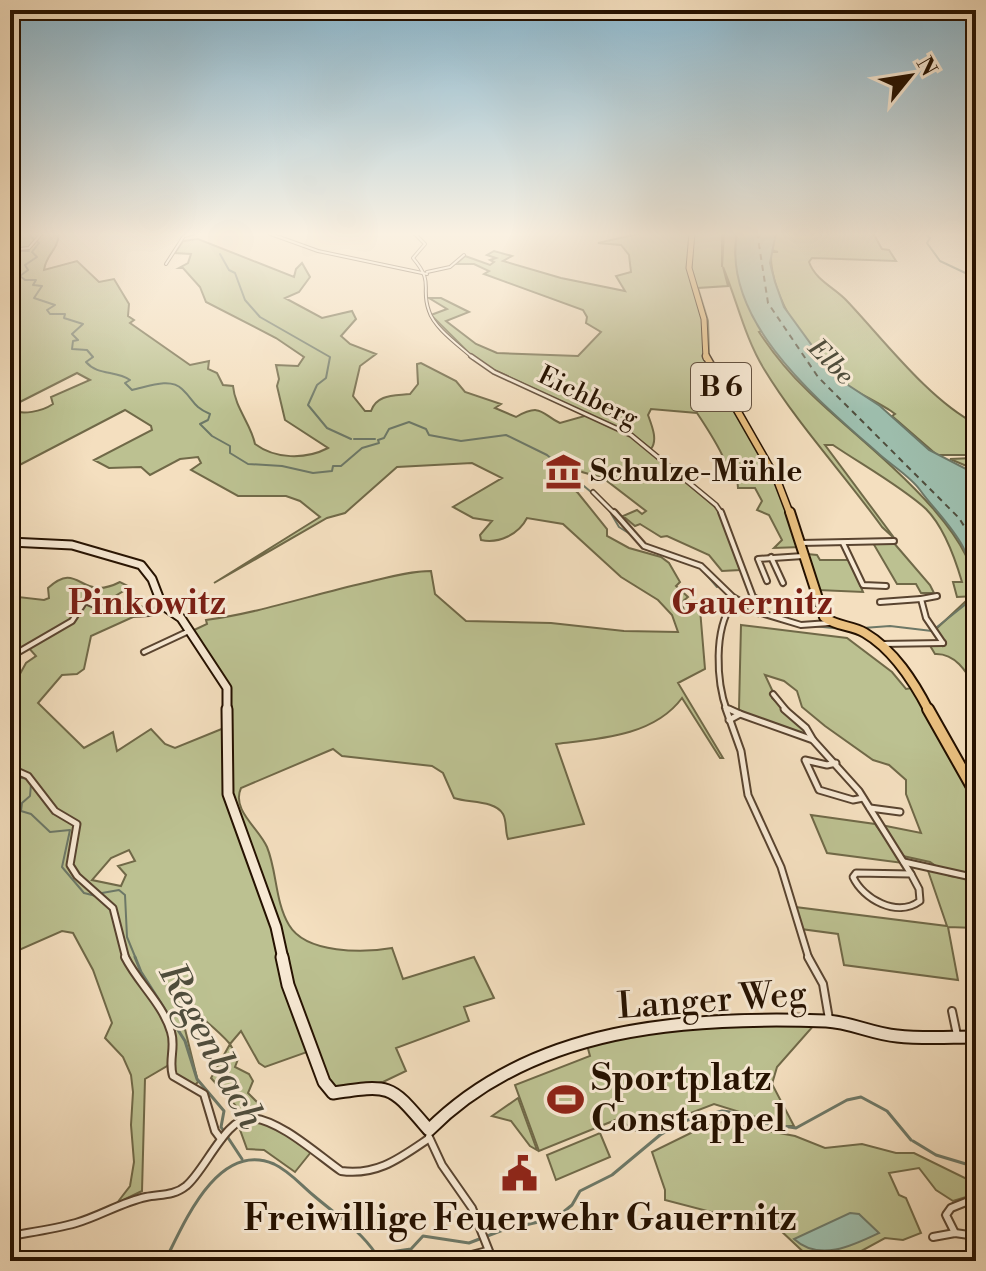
<svg xmlns="http://www.w3.org/2000/svg" width="986" height="1271" font-family="'Libre Bodoni',serif">
<style>
.green{fill:#bcc191;stroke:#706948;stroke-width:2;fill-rule:evenodd}
.water{fill:#9dbdac;stroke:#6d7867;stroke-width:2}
.lines{fill:none;stroke-linecap:round;stroke-linejoin:round}
.stream-far1{stroke:#6d7867;stroke-width:2}
.stream{stroke:#6d7867;stroke-width:3}
.ferry{stroke:#4f4d3c;stroke-width:2;stroke-dasharray:6 5;stroke-linecap:butt}
.street-far4-casing{stroke:#594430;stroke-width:4}
.street-far3-casing{stroke:#594430;stroke-width:6}
.street-far2-casing{stroke:#594430;stroke-width:8}
.street-far1-casing{stroke:#594430;stroke-width:9}
.street-casing{stroke:#594430;stroke-width:10}
.secondary-far2-casing{stroke:#251100;stroke-width:11}
.secondary-far1-casing{stroke:#251100;stroke-width:13}
.secondary-casing{stroke:#251100;stroke-width:15}
.primary-far3-casing{stroke:#251100;stroke-width:7}
.primary-far2-casing{stroke:#251100;stroke-width:9}
.primary-far1-casing{stroke:#251100;stroke-width:12}
.primary-casing{stroke:#251100;stroke-width:14}
.street-far4{stroke:#f8ead5;stroke-width:2}
.street-far3{stroke:#f8ead5;stroke-width:3}
.street-far2{stroke:#f8ead5;stroke-width:4}
.street-far1{stroke:#f8ead5;stroke-width:5}
.street{stroke:#f8ead5;stroke-width:6}
.secondary-far2{stroke:#f8ead5;stroke-width:7}
.secondary-far1{stroke:#f8ead5;stroke-width:9}
.secondary{stroke:#f8ead5;stroke-width:11}
.primary-far3{stroke:#eac080;stroke-width:5}
.primary-far2{stroke:#eac080;stroke-width:6}
.primary-far1{stroke:#eac080;stroke-width:8}
.primary{stroke:#eac080;stroke-width:10}
.labels{text-anchor:middle;dominant-baseline:central;stroke-width:6;stroke-linejoin:round;paint-order:stroke}
.far-water-label{font-size:26px;font-style:italic;fill:#4f4d3c;stroke:#f8ead5}
.far-street-label{font-size:26px;fill:#251100;stroke:#f8ead5}
.shield{fill:#f8ead5;stroke:#645240;stroke-width:2}
.shield-label{font-size:28px;font-weight:bold;fill:#251100}
.poi-label{font-size:30px;font-weight:bold;fill:#251100;stroke:#f8ead5;text-anchor:start}
.quarter-label{font-size:34px;font-weight:bold;fill:#7a1f14;stroke:#f8ead5}
.near-street-label{font-size:36px;fill:#251100;stroke:#f8ead5}
.near-poi-label{font-size:36px;font-weight:bold;fill:#251100;stroke:#f8ead5;text-anchor:start}
.near-water-label{font-size:38px;font-style:italic;fill:#4f4d3c;stroke:#f8ead5}
</style>
<rect width="100%" height="100%" fill="#f4dfbf"/>
<filter id="stains"><feTurbulence type="fractalNoise" baseFrequency=".0025" numOctaves="4"/><feColorMatrix values="0 0 0 0 .2 0 0 0 0 .09 0 0 0 0 .02 0 0 0 .5 -.17"/></filter>
<radialGradient id="worn" r=".72"><stop offset=".6" stop-color="#630" stop-opacity="0"/><stop offset="1" stop-color="#630" stop-opacity=".3"/></radialGradient>
<g class="green">
<path d="M13,233H59C58,251 46,254 44,270L77,261L99,282L114,279L129,304L128,316L134,320L130,323L190,365L209,361L208,369L217,373L223,385L233,386C235,408 251,424 255,444C275,459 305,460 328,448L285,420L277,386L279,379L276,365L298,366L304,357L276,338L206,302L200,287L183,268H179L188,263L191,254L175,253L183,241L198,239L294,277L296,269L302,263L310,277L299,292L285,298L322,318L352,311L356,319L341,336L350,344L376,354L360,366L353,396L365,411H371C377,394 394,396 410,394L418,384L417,364L421,363L456,381L465,392L501,404L495,408L516,417C542,402 542,415 560,423L588,415L632,436L715,507L720,511L740,570L722,571L709,555L667,536L661,537L640,524L635,526L623,516L637,510L642,514L646,511L603,478L543,461L578,493L607,529V536L629,548L661,557L669,563L680,582L676,586L688,597L682,602L684,611L700,609L705,669L678,683L723,758H720L682,698C654,736 599,739 556,744L584,824L508,839C505,832 507,821 503,814C495,800 468,803 454,798L443,773L432,766L342,756L333,749L241,788C231,810 259,828 267,847C277,871 275,902 289,925C306,954 364,953 392,948L403,979L474,957L494,998L464,1007L469,1021L396,1048L406,1071L383,1082L336,1091L325,1074L292,988L271,924L310,1051L265,1067L259,1063L241,1031L230,1044L238,1059L235,1067L249,1074L253,1081L248,1093L260,1105L254,1112L243,1114L211,1078L230,1044C218,1030 205,1021 192,1009L184,1025L198,1082L193,1087L177,1081L169,1065L145,1079L142,1191L117,1203L130,1186L134,1162L131,1125L133,1092L131,1075L123,1057L105,1038L112,1023L93,970L73,933L62,931L10,954V692L26,663L36,656L28,647H10V596L44,600L49,598L48,588C80,559 79,603 120,582L130,587L112,598L113,603L124,604L135,598L137,606L154,608L158,614L133,617L91,636L84,669L77,674L62,675L38,703L84,748L113,732L117,751L151,729L165,744L175,748L229,726L227,681L192,631L207,624L206,620C259,613 311,595 364,583C386,578 409,571 431,571L435,594L466,621L551,623L624,631L678,632L672,615L658,600L621,577L563,524L527,518C519,534 499,544 481,540L480,535L492,521L473,518L453,507L502,478L472,463L397,467L345,513L327,518L214,583L320,517L300,501L286,496H238L191,470L201,463L198,457L180,459L150,475L141,467L109,468L94,460L152,430L151,426L125,410L10,470V410C23,415 41,412 53,404L51,397L90,380L77,373L10,407V313L17,310L10,304V235ZM129,850L135,861L118,866L126,875L121,886L92,880L111,858Z"/>
<path d="M642,233H691L689,270L703,321L704,358L777,484L801,547L774,548L782,540L769,515L757,510L762,501L755,488H738C738,473 728,471 724,459C717,443 707,428 697,413L651,409L648,415C652,426 658,440 651,449L632,434L494,370L474,358L431,315L447,309L429,298H441L469,312L446,321L476,344L497,353L578,356L601,332L586,323L587,317L583,310L484,274L489,271L474,264H456L465,256L490,265L494,262L490,260L496,258L487,255L494,251L512,256L503,261L561,278L625,291L616,276L631,272L629,255L621,245L598,243Z"/>
<path d="M693,233H722V267L724,233H737C731,267 745,302 762,331L759,332C773,353 788,372 806,389C853,437 980,526 976,596L957,597L953,582H962C955,558 944,527 926,509C902,487 861,464 833,445H825L895,539L882,527C844,474 798,425 764,369C745,338 737,301 723,267L728,286L698,288L708,321L709,355L706,354V331L691,270Z"/>
<path d="M776,233H873L882,249L889,250L896,261L812,258L809,262C816,281 834,287 847,301C883,339 929,400 976,424V470L950,459L972,458L971,455H937L892,416L895,414L891,411C877,402 862,395 848,386C811,358 769,297 771,252H778L771,250Z"/>
<polygon points="893,542 930,585 934,593 921,593 916,584 897,584 873,543"/>
<polygon points="807,554 817,555 820,560 850,560 863,592 818,590"/>
<path d="M965,602L976,624V669H972L976,688C966,671 955,653 935,654L929,644H943L935,630Z"/>
<polygon points="741,625 847,638 892,672 906,689 912,688 976,799 976,877 943,871 930,862 903,856 881,825 921,833 906,794 906,780 889,765 873,760 825,726 802,707 797,691 784,681 765,675 773,692 772,698 809,732 808,736 733,710 739,709"/>
<polygon points="811,815 875,824 903,863 827,853"/>
<polygon points="926,865 950,876 976,880 976,928 948,927 958,980 844,965 838,934 801,929 795,907 947,926"/>
<polygon points="751,1023 815,1024 777,1067 772,1084 794,1126 785,1126 714,1104 639,1133 618,1119 539,1151 515,1085 590,1056 587,1045 649,1030"/>
<polygon points="518,1098 537,1150 530,1146 511,1121 492,1116"/>
<polygon points="253,1120 271,1125 311,1152 295,1172 264,1150 247,1149 239,1127"/>
<polygon points="722,1122 795,1136 825,1148 862,1144 896,1153 914,1153 971,1181 976,1194 953,1201 936,1190 919,1168 889,1173 899,1195 906,1198 921,1233 903,1240 885,1238 843,1261 813,1261 780,1230 665,1200 665,1190 652,1152 705,1126"/>
<polygon points="600,1133 610,1157 556,1180 547,1155"/>
</g>
<g class="water">
<path d="M737,233H776L770,263L775,282L784,307L824,362L848,385L880,406L929,450L966,469L976,470V485L972,490L976,504V588C972,575 969,559 963,547C952,526 932,507 920,490C910,476 891,465 879,454C820,402 721,322 737,233Z"/>
<path d="M850,1213L859,1214L879,1233C852,1246 819,1262 794,1239Z"/>
</g>
<g class="lines">
<g class="stream-far1">
<path d="M31,233V237L39,243L32,252L37,257L25,265L28,270L20,276L25,280H36L33,285L42,286L34,298L55,305L47,310L50,314H65L64,318L83,324L72,334L78,340L73,341L72,349L87,350L93,357L86,362C98,376 116,370 130,380L125,383L132,390C147,387 170,377 182,389C195,401 192,406 210,414L208,420L200,424L212,436L230,446V453L248,464L282,466L313,473L332,471L333,466H341L362,448L379,443L378,440L384,438L389,429L409,422L426,429L429,435L461,441L506,435L547,455L597,497"/>
<polyline points="925,233 930,238 927,243 940,261 976,278"/>
<polyline points="19,251 29,251"/>
<polyline points="220,254 229,270 235,273 245,300 260,317 330,357 326,378 317,385 308,405 327,428 351,439"/>
<polyline points="354,439 375,439"/>
<polyline points="609,510 619,527 630,534"/>
<polyline points="650,550 663,555"/>
<polyline points="705,573 717,587"/>
<polyline points="752,611 795,625"/>
<polyline points="813,626 843,629"/>
<polyline points="863,628 890,626 932,631 976,596"/>
<polyline points="10,776 28,779"/>
<polyline points="31,784 30,796 22,803 21,811 31,814 50,832 70,830 62,867 84,893 96,896"/>
<polyline points="102,893 119,890 125,895 127,937 136,959"/>
</g>
<g class="stream">
<polyline points="135,957 141,972 185,1041 197,1079 224,1111 221,1127 242,1159"/>
<polyline points="913,1141 936,1155 976,1167"/>
<path d="M165,1261C184,1223 218,1140 274,1164C289,1171 300,1184 313,1195C335,1214 359,1229 376,1254L411,1249L423,1236L469,1243L503,1230L556,1218L572,1205L580,1191L612,1175L660,1135L684,1121L722,1111L738,1113L762,1123L796,1128L847,1100L861,1097L887,1111L911,1140"/>
</g>
<polyline class="ferry" points="761,233 758,238 768,303 818,377 959,518 976,545"/>
<defs>
<g id="street-far4">
<polyline points="268,233 318,251 427,274"/>
<path d="M414,233L425,244L413,258C435,284 420,287 429,311C434,328 460,346 473,358"/>
<polyline points="10,250 29,248 42,233"/>
<polyline points="166,264 184,236 195,233"/>
<polyline points="427,272 450,267 464,255"/>
</g>
<g id="street-far3">
<polyline points="471,356 494,372 631,435 716,505 722,514"/>
<polyline points="593,492 615,514"/>
</g>
<g id="street-far2">
<polyline points="614,512 644,546 701,566 733,597 758,612 801,625 829,623"/>
<polyline points="721,512 759,613"/>
<polyline points="801,543 894,541"/>
<polyline points="843,543 863,585 886,586"/>
<polyline points="771,557 783,583"/>
<polyline points="767,581 758,559 803,556"/>
<polyline points="937,596 921,599 926,618 943,643"/>
<polyline points="880,602 921,599"/>
<polyline points="882,644 943,643"/>
<polyline points="144,652 189,631"/>
<path d="M10,657L72,621L85,601C106,611 135,616 157,612L160,603"/>
<polyline points="773,694 787,711"/>
<polyline points="725,707 733,711"/>
<path d="M727,711C716,681 714,630 732,604L755,598"/>
</g>
<g id="street-far1">
<polyline points="726,709 741,751 748,795 781,867 809,959"/>
<polyline points="729,709 740,714"/>
<polyline points="784,709 806,728 813,740"/>
<polyline points="729,720 740,714 813,740 859,791 911,874"/>
<polyline points="836,763 827,765 805,760 819,790 853,800 863,798"/>
<polyline points="10,768 28,776 55,811 77,824 70,865 77,876 113,908 126,959"/>
<polyline points="870,808 900,812"/>
<polyline points="904,862 976,878"/>
<path d="M856,873L911,874L919,889L920,901C897,918 863,899 853,877Z"/>
</g>
<g id="street">
<path d="M125,957C138,983 163,1004 171,1032C176,1047 168,1061 173,1076L204,1094L215,1131L221,1139"/>
<polyline points="808,957 823,984 829,1019"/>
<polyline points="952,1011 957,1035"/>
<polyline points="429,1137 442,1165 472,1208 493,1261"/>
<polyline points="955,1233 946,1215 951,1208 976,1198"/>
<path d="M10,1236C32,1232 55,1229 76,1223C100,1216 122,1202 146,1197C160,1194 174,1196 186,1186C205,1171 227,1115 252,1118C280,1120 318,1155 341,1171C377,1176 400,1158 428,1139"/>
<polyline points="933,1237 955,1233 976,1236"/>
<polyline points="448,1261 487,1251"/>
</g>
<polyline id="secondary-far2" points="10,542 72,545 141,565 152,579 162,605 181,618 227,688 227,711"/>
<polyline id="secondary-far1" points="227,709 228,794 276,927 283,959"/>
<path id="secondary" d="M282,957L288,985L324,1082L333,1093C393,1084 390,1085 429,1130C533,1026 686,1016 826,1021C850,1022 873,1034 897,1036C923,1039 950,1037 976,1037"/>
<polyline id="primary-far3" points="692,233 689,268 704,319 706,358"/>
<polyline id="primary-far2" points="706,356 777,480 790,514"/>
<path id="primary-far1" d="M790,512L824,617C837,627 852,625 865,633C894,650 914,682 929,711"/>
<polyline id="primary" points="928,709 976,794"/>
</defs>
<use href="#street-far4" class="street-far4-casing"/>
<use href="#street-far3" class="street-far3-casing"/>
<use href="#street-far2" class="street-far2-casing"/>
<use href="#street-far1" class="street-far1-casing"/>
<use href="#street" class="street-casing"/>
<use href="#secondary-far2" class="secondary-far2-casing"/>
<use href="#secondary-far1" class="secondary-far1-casing"/>
<use href="#secondary" class="secondary-casing"/>
<use href="#primary-far3" class="primary-far3-casing"/>
<use href="#primary-far2" class="primary-far2-casing"/>
<use href="#primary-far1" class="primary-far1-casing"/>
<use href="#primary" class="primary-casing"/>
<use href="#street-far4" class="street-far4"/>
<use href="#street-far3" class="street-far3"/>
<use href="#street-far2" class="street-far2"/>
<use href="#street-far1" class="street-far1"/>
<use href="#street" class="street"/>
<use href="#secondary-far2" class="secondary-far2"/>
<use href="#secondary-far1" class="secondary-far1"/>
<use href="#secondary" class="secondary"/>
<use href="#primary-far3" class="primary-far3"/>
<use href="#primary-far2" class="primary-far2"/>
<use href="#primary-far1" class="primary-far1"/>
<use href="#primary" class="primary"/>
</g>
<linearGradient id="sky" x2="0" y2="1"><stop stop-color="#8ab8d0"/><stop offset="0.57" stop-color="#faf1e2"/><stop offset="1" stop-color="#faf1e2" stop-opacity="0"/></linearGradient>
<rect width="986" height="411" fill="url(#sky)"/>
<defs>
<symbol id="museum-bare" viewBox="-9 -9 18 18"><path d="M0-6L6-3V-2H-6V-3ZM-5-1h2V3h-2ZM-1-1h2V3h-2ZM3-1h2V3H3ZM-6 4H6V6H-6Z" fill="#8f2418" stroke="#f8ead5" stroke-width="2.5" paint-order="stroke"/></symbol>
<symbol id="stadium-bare" viewBox="-9 -9 18 18"><path d="M0-5a6.5 5 0 1 0 0 10a6.5 5 0 1 0 0-10ZM-3.5-1.8h7v3.6h-7Z" fill="#8f2418" stroke="#f8ead5" stroke-width="2.5" paint-order="stroke"/></symbol>
<symbol id="civic-bare" viewBox="-9 -9 18 18"><path d="M-.6-6.5H3V-4.5H.6V-3L4-1V1h2V6H-6V1h2V-1L-.6-3ZM-1.2 2.5V6h2.4V2.5Z" fill="#8f2418" stroke="#f8ead5" stroke-width="2.5" paint-order="stroke"/></symbol>
</defs>
<g fill-rule="evenodd">
<use href="#museum-bare" x="538" y="446" width="51" height="51"/>
<use href="#stadium-bare" x="540" y="1074" width="51" height="51"/>
<use href="#civic-bare" x="494" y="1148" width="51" height="51"/>
</g>
<g class="labels">
<g class="far-water-label">
<text transform="translate(831 362) rotate(45)">Elbe</text>
</g>
<g class="far-street-label">
<text transform="translate(588 397) rotate(26)">Eichberg</text>
</g>
<rect class="shield" x="691" y="363" width="60" height="48" rx="6"/>
<g class="shield-label">
<text x="721" y="387">B 6</text>
</g>
<g class="poi-label">
<text x="590" y="472">Schulze-Mühle</text>
</g>
<g class="quarter-label">
<text x="147" y="604">Pinkowitz</text>
<text x="752" y="604">Gauernitz</text>
</g>
<g class="near-street-label">
<text transform="translate(712 1001) rotate(-4)">Langer Weg</text>
</g>
<g class="near-poi-label">
<text x="591" y="1079">Sportplatz<tspan x="591" dy="41">Constappel</tspan></text>
<text x="520" y="1219" text-anchor="middle">Freiwillige Feuerwehr Gauernitz</text>
</g>
<g class="near-water-label">
<text transform="translate(211 1046) rotate(62)">Regenbach</text>
</g>
</g>
<rect width="986" height="1271" fill="none" stroke="#f4dfbf" stroke-width="40"/>
<rect x="12" y="12" width="962" height="1247" fill="none" stroke="#251100" stroke-width="4"/>
<rect x="20" y="20" width="946" height="1231" fill="none" stroke="#251100" stroke-width="2"/>
<g transform="translate(910 76) rotate(60)" stroke="#f8ead5" stroke-width="6" paint-order="stroke">
<path d="M0-6L14 30L0 20L-14 30Z" fill="#251100"/>
<text y="-12" font-size="22" font-weight="bold" text-anchor="middle" fill="#251100">N</text>
</g>
<rect width="100%" height="100%" filter="url(#stains)"/>
<rect width="100%" height="100%" fill="url(#worn)"/>
</svg>
